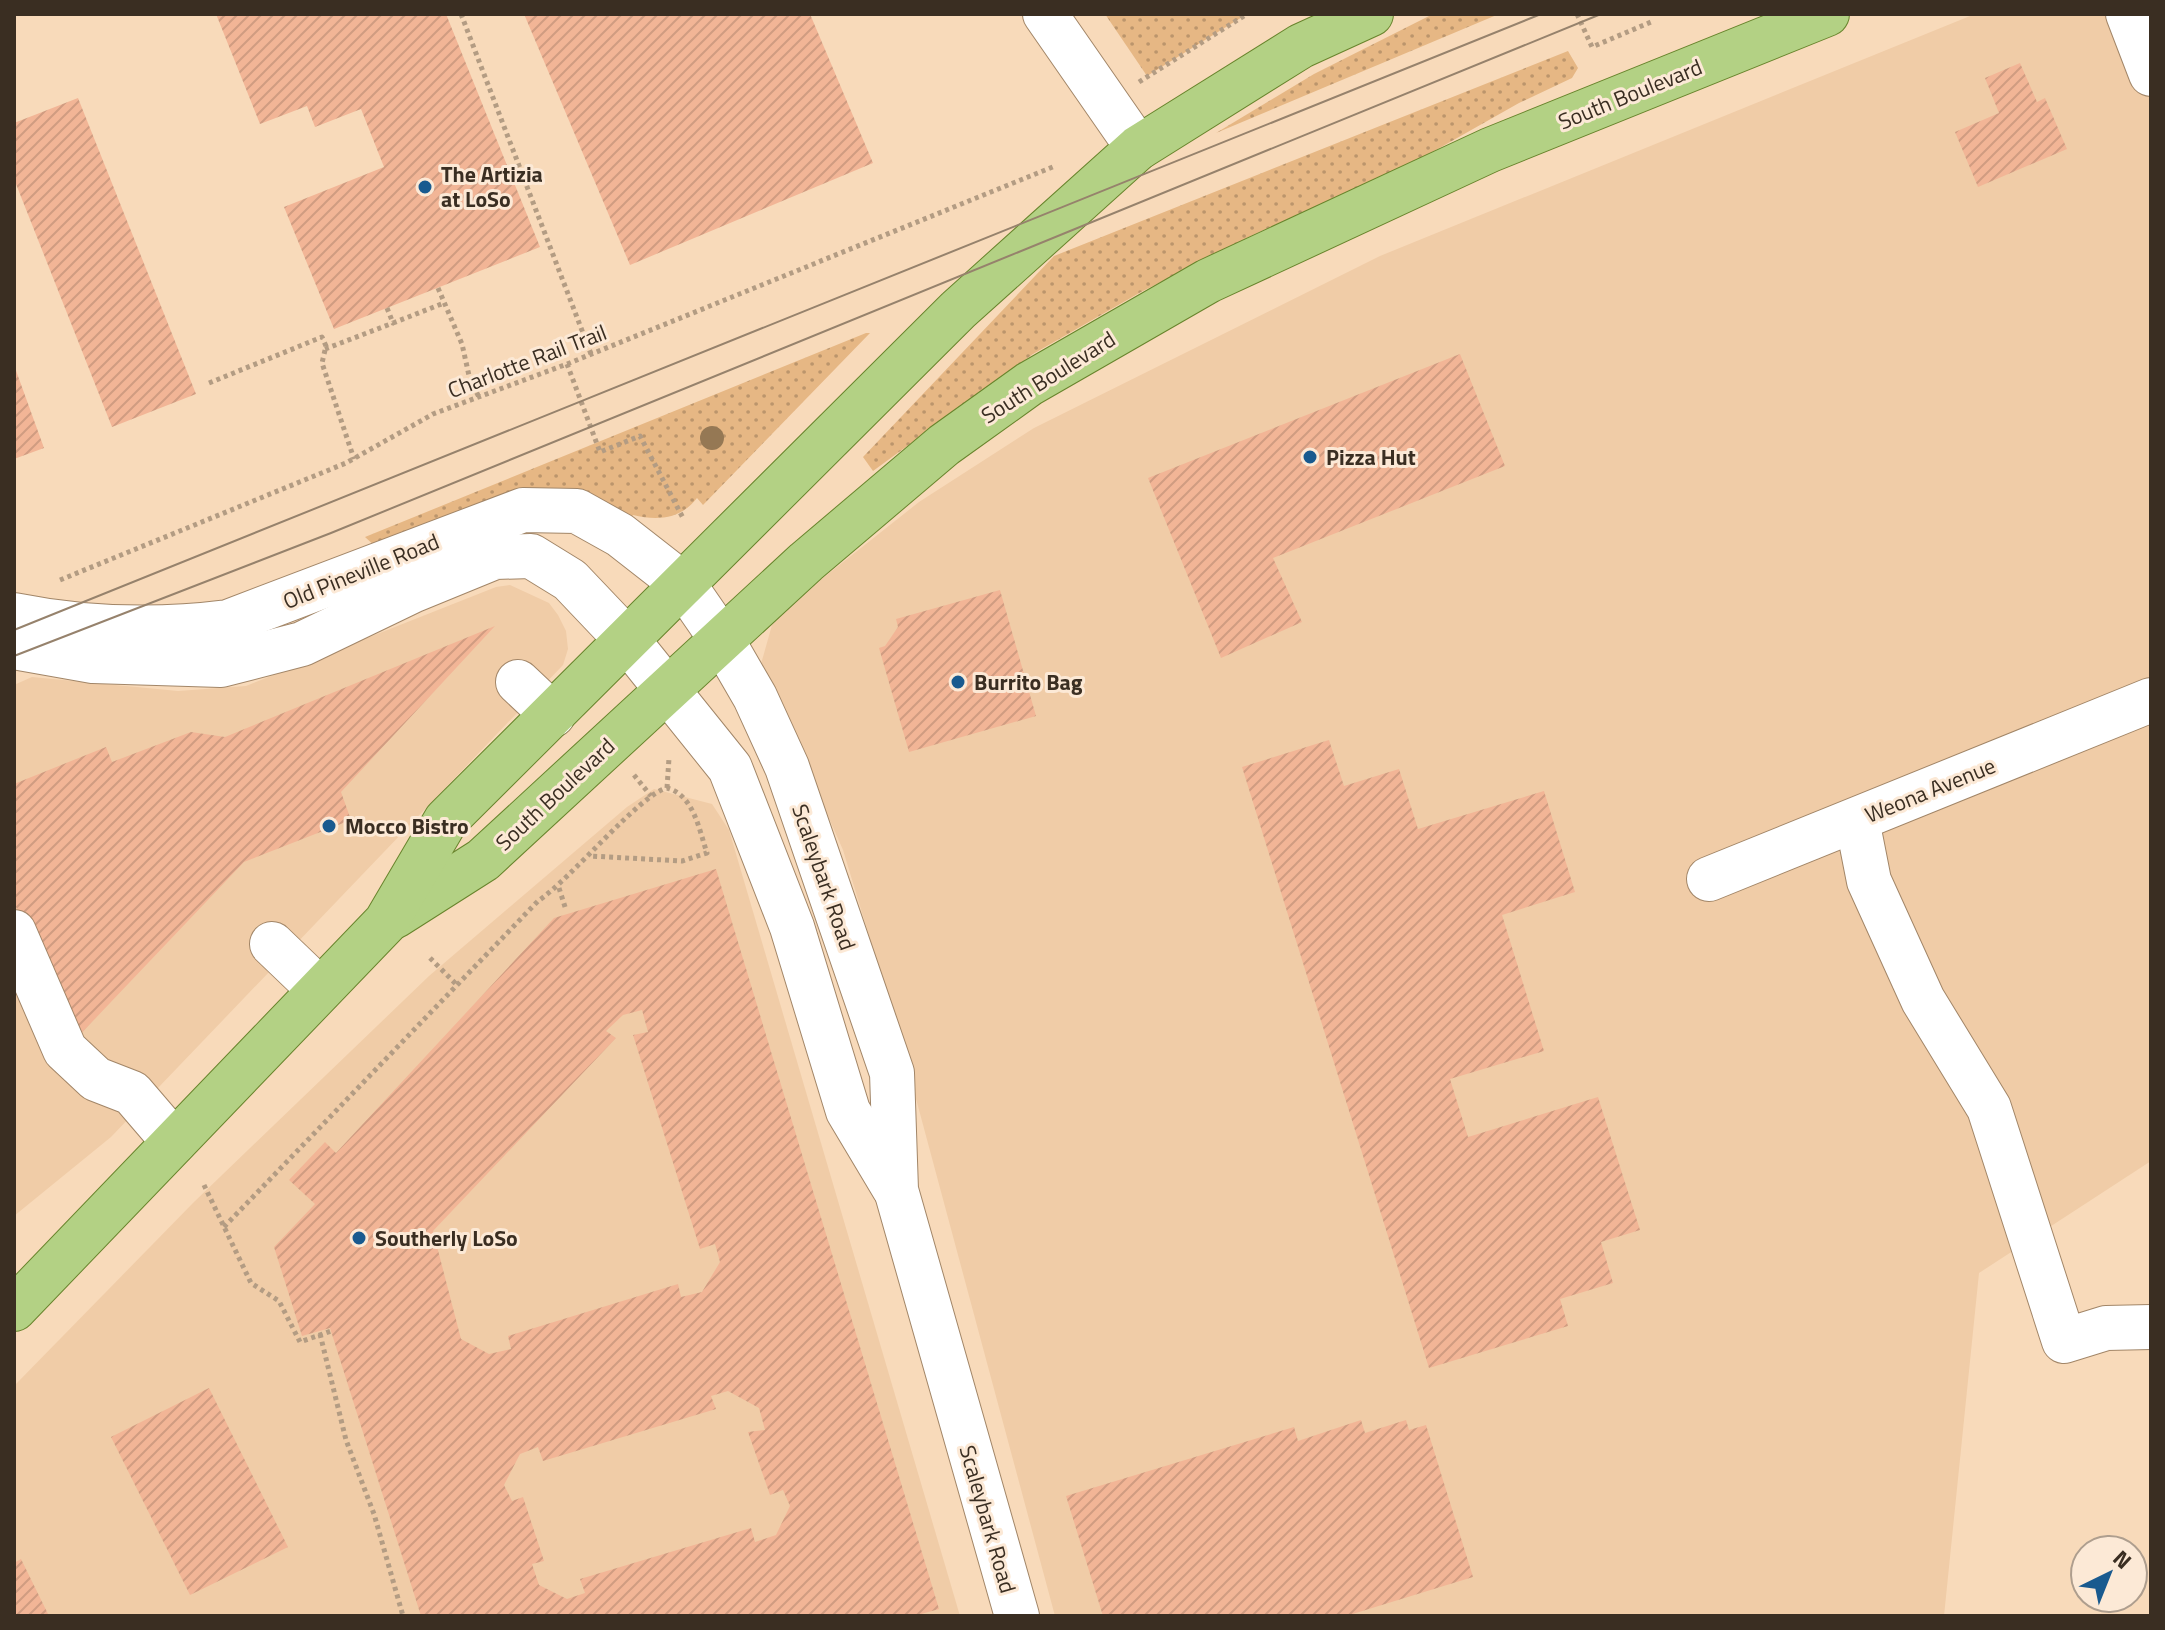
<svg xmlns="http://www.w3.org/2000/svg" width="2165" height="1630" font-family="'Titillium Web',sans-serif">
<style>
.built{fill:#f0cca7}
.grass{fill:url(#grass-dots)}
.building{fill:url(#building-hatch);fill-rule:evenodd}
.lines{fill:none;stroke-linecap:round;stroke-linejoin:round}
.minor-casing{stroke:#a28668;stroke-width:46}
.major-casing{stroke:#68842c;stroke-width:46}
.path{stroke:#b39c83;stroke-width:5;stroke-dasharray:4 4;stroke-linecap:butt}
.minor{stroke:#fff;stroke-width:44}
.major{stroke:#b3d184;stroke-width:44}
.tram{stroke:#96826c;stroke-width:2}
.tree{fill:#957854}
.poi-dot{fill:#195a8f;stroke:#fce9d6;stroke-width:3}
.labels{text-anchor:middle;dominant-baseline:central;stroke-width:6;stroke-linejoin:round;paint-order:stroke}
.street-label{font-size:22px;fill:#3a2e22;stroke:#fce9d6}
.poi-label{font-size:22px;font-weight:bold;fill:#3a2e22;stroke:#fce9d6;text-anchor:start}
</style>
<defs>
<pattern id="grass-dots" width="8" height="8" patternUnits="userSpaceOnUse" patternTransform="scale(2)"><rect width="8" height="8" fill="#e6b784"/><path d="M2 2h.1M6 6h.1" fill="none" stroke="#bb956c" stroke-width="1.8" stroke-linecap="round"/></pattern>
<pattern id="building-hatch" width="6" height="6" patternUnits="userSpaceOnUse" patternTransform="scale(2)"><rect width="6" height="6" fill="#f2b596"/><path d="M-1 1l2-2M0 6l6-6M5 7l2-2" fill="none" stroke="#d09c81"/></pattern>
</defs>
<rect width="100%" height="100%" fill="#f8daba"/>
<g class="built">
<polygon points="1975,14 2151,14 2151,1161 1979,1273 1944,1616 1055,1616 897,1028 843,850 761,664 772,625 823,578 919,502 1034,428 1380,256"/>
<polygon points="510,585 549,603 558,615 566,631 568,649 563,665 111,1137 14,1216 14,685 32,677 178,691 246,686 496,587"/>
<polygon points="654,789 712,804 729,830 960,1616 14,1616 14,1386 194,1202 429,976 627,807"/>
</g>
<g class="grass">
<polygon points="1105,14 1247,14 1147,76"/>
<polygon points="1433,14 1499,14 1216,133 1314,74"/>
<polygon points="1568,51 1578,68 1572,78 1519,103 1397,172 1257,233 1141,292 1033,354 873,471 863,457 1054,256"/>
<path d="M866,333H870L703,505L697,498C681,519 658,521 633,515L626,525L596,508L377,548L365,537Z"/>
</g>
<g class="building">
<polygon points="216,14 446,14 540,247 334,329 284,207 384,167 361,109 315,127 307,106 260,124"/>
<polygon points="524,14 810,14 873,163 630,265"/>
<polygon points="2020,63 2037,102 2045,98 2067,149 1978,187 1955,132 1999,113 1985,78"/>
<polygon points="78,98 196,394 112,427 14,179 14,123"/>
<polygon points="1460,354 1505,466 1273,558 1302,622 1221,658 1148,478"/>
<polygon points="14,365 44,448 14,459"/>
<polygon points="1000,590 1036,716 909,752 879,648 885,646 898,627 896,619"/>
<polygon points="495,626 341,792 351,820 244,862 72,1043 14,902 14,784 106,747 112,762 191,732 225,737"/>
<polygon points="1329,740 1344,786 1399,769 1418,829 1544,791 1575,892 1502,915 1544,1051 1450,1079 1468,1137 1598,1097 1640,1230 1601,1242 1613,1283 1560,1299 1568,1326 1429,1368 1242,767"/>
<path d="M716,869L939,1609L914,1616H421L330,1328L302,1336L274,1247L315,1204L289,1180L325,1142L336,1153L554,918ZM642,1010L648,1032L633,1035L700,1249L715,1244L720,1262L702,1292L681,1297L678,1284L508,1336L511,1349L489,1354L461,1339L433,1231L616,1038L606,1031L623,1015ZM728,1391L759,1408L765,1430L748,1432L770,1495L783,1490L790,1506L776,1535L755,1542L751,1528L580,1579L585,1593L567,1599L539,1585L532,1564L544,1561L523,1497L512,1501L504,1485L520,1454L538,1447L543,1461L716,1409L711,1396Z"/>
<polygon points="209,1388 288,1547 190,1595 111,1437"/>
<polygon points="1361,1420 1365,1433 1406,1420 1409,1430 1426,1425 1473,1577 1346,1616 1103,1616 1066,1496 1294,1427 1298,1441"/>
<polygon points="21,1559 49,1616 14,1616 14,1563"/>
</g>
<g class="lines">
<defs>
<g id="minor">
<polyline points="1045,14 1138,148"/>
<polyline points="2128,14 2151,74"/>
<path d="M14,615C84,629 157,631 228,622L523,510L577,511L620,535L684,585L722,640L755,697L787,767L892,1073L896,1190L1017,1616"/>
<polyline points="14,647 93,661 221,665 302,644 412,591 495,557 531,556 570,580 628,641 730,768 792,927 848,1111 894,1188"/>
<polyline points="518,682 553,715"/>
<polyline points="1857,820 1869,881 1923,1000 1989,1108 2064,1341 2106,1328 2151,1327"/>
<polyline points="1709,879 2151,700"/>
<polyline points="14,932 65,1050 96,1079 132,1093 174,1142"/>
<polyline points="272,944 320,990"/>
</g>
<g id="major">
<polyline points="395,916 483,860 806,562 944,445 1029,384 1208,281 1490,150 1827,14"/>
<polyline points="14,1309 386,922 446,820 958,310 1138,148 1301,46 1371,14"/>
</g>
</defs>
<use href="#minor" class="minor-casing"/>
<use href="#major" class="major-casing"/>
<g class="path">
<polyline points="461,14 591,354"/>
<polyline points="1577,14 1592,47 1651,22"/>
<polyline points="1139,82 1247,14"/>
<polyline points="438,288 462,344 470,380 479,397"/>
<polyline points="387,308 393,323 444,303"/>
<polyline points="325,349 393,323"/>
<polyline points="567,364 600,452 640,436 683,518"/>
<polyline points="209,383 322,337 326,346 322,363 354,459"/>
<polyline points="60,580 346,463 433,414 567,364 1055,166"/>
<polyline points="634,775 651,796"/>
<polyline points="667,788 669,758"/>
<polyline points="559,888 566,910"/>
<polyline points="430,958 456,984"/>
<polyline points="204,1185 251,1283 279,1301 300,1342 331,1331"/>
<path d="M224,1227L538,901C571,879 640,794 667,788C694,795 699,830 707,853L682,861L590,856"/>
<polyline points="320,1334 346,1440 374,1514 403,1616"/>
</g>
<use href="#minor" class="minor"/>
<use href="#major" class="major"/>
<g class="tram">
<polyline points="14,630 1541,14"/>
<polyline points="14,656 331,533 1601,14"/>
</g>
</g>
<circle class="tree" cx="712" cy="438" r="12"/>
<g class="poi-dot">
<circle cx="425" cy="187" r="8"/>
<circle cx="1310" cy="457" r="8"/>
<circle cx="958" cy="682" r="8"/>
<circle cx="329" cy="826" r="8"/>
<circle cx="359" cy="1238" r="8"/>
</g>
<g class="labels">
<g class="street-label">
<text transform="translate(1630 94) rotate(-22)">South Boulevard</text>
<text transform="translate(527 361) rotate(-21)">Charlotte Rail Trail</text>
<text transform="translate(1048 377) rotate(-32)">South Boulevard</text>
<text transform="translate(361 571) rotate(-22)">Old Pineville Road</text>
<text transform="translate(1930 790) rotate(-22)">Weona Avenue</text>
<text transform="translate(555 794) rotate(-43)">South Boulevard</text>
<text transform="translate(824 877) rotate(71)">Scaleybark Road</text>
<text transform="translate(988 1519) rotate(74)">Scaleybark Road</text>
</g>
<g class="poi-label">
<text x="441" y="174">The Artizia<tspan x="441" dy="25">at LoSo</tspan></text>
<text x="1326" y="457">Pizza Hut</text>
<text x="974" y="682">Burrito Bag</text>
<text x="345" y="826">Mocco Bistro</text>
<text x="375" y="1238">Southerly LoSo</text>
</g>
</g>
<rect width="2165" height="1630" fill="none" stroke="#3a2e22" stroke-width="32"/>
<g transform="translate(2109 1574) rotate(43)"><circle r="38" fill="#fce9d6" stroke="#ae9e8e" stroke-width="2"/>
<path d="M0-6L14 30L0 20L-14 30Z" fill="#195a8f"/>
<text y="-12" font-size="22" font-weight="bold" text-anchor="middle" fill="#3a2e22">N</text>
</g>
</svg>
